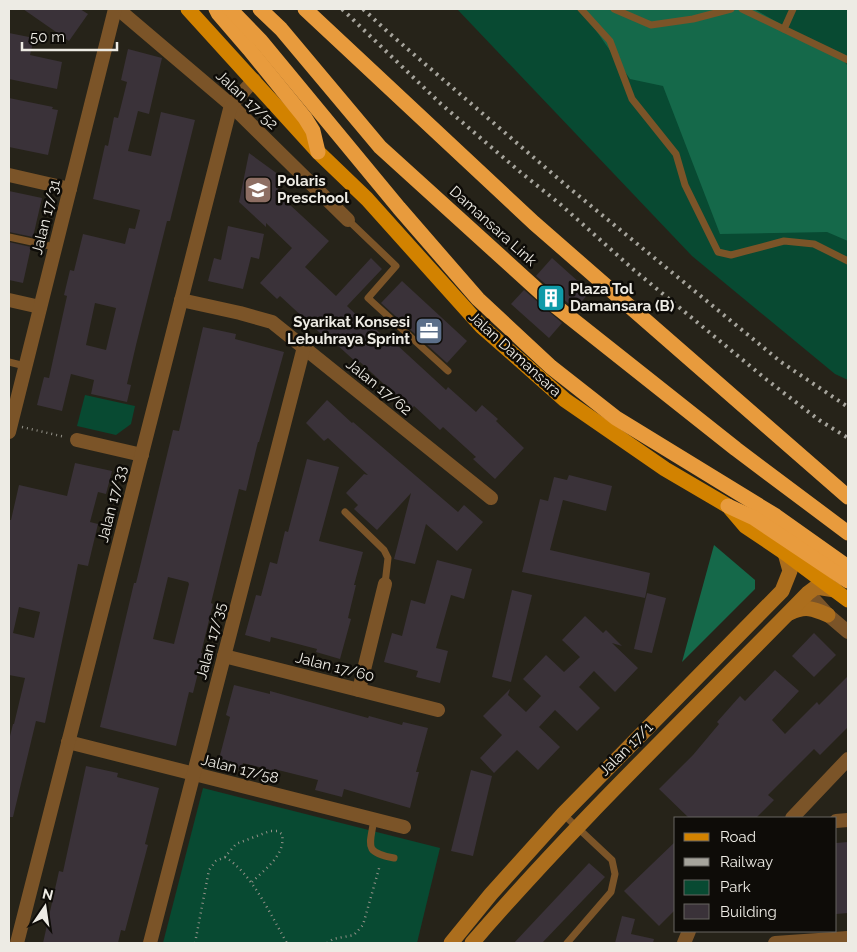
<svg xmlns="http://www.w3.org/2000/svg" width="857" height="952" font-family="Raleway,sans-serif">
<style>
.green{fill:#084a32}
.forest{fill:#15694a}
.building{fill:#3a3239;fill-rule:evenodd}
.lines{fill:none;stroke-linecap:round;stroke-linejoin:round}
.path{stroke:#939188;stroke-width:2.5;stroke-dasharray:1 4;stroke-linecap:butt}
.lane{stroke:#7b5428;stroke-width:7}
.street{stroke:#7b5428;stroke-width:14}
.secondary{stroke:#ac6e1d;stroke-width:15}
.primary{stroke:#d28200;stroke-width:15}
.highway{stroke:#e89b3d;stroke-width:15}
.rail{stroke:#a6a49c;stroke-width:4;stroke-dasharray:2.5 5;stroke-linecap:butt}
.labels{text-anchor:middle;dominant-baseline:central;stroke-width:5;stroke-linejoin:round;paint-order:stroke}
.street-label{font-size:15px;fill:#edebe4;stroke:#0e0c08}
.poi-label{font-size:15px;font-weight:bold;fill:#edebe4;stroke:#0e0c08;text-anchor:start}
</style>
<rect width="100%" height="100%" fill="#262319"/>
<g class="green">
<polygon points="457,9 848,9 848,380 835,374 692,256"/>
<polygon points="85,395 135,406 131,424 116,435 77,426"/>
<polygon points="203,788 440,848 417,943 163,943"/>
</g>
<g class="forest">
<polygon points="581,9 754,9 843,60 848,66 848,241 827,232 720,234 663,86 630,79"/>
<polygon points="714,545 755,580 755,589 682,662"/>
</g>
<g class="building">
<polygon points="23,9 80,9 88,14 69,41"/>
<polygon points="9,33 34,38 30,55 62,62 57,89 9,79"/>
<path d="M128,49L162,58L149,114L138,111L128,151L151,156L161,112L195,120L170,221H167L136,345L127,384L131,385L127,402L91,394L94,380L71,374L62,411L37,405L44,377L49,378L67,296L64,295L70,270L74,271L83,234L125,244L129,228L135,229L140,210L93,199L105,145L108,146L114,117L118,118L127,82L121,80ZM95,303L116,308L106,350L86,345Z"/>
<polygon points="9,98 53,107 52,109 58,110 48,155 9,147"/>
<polygon points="249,153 286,180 276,192 329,241 305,267 336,296 371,258 382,269 347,306 365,323 367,321 394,346 396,344 446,390 448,387 476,412 482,405 498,419 496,421 524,448 495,479 473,459 476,457 443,427 440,430 414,406 411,409 360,362 358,364 334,342 332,344 280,296 277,299 260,283 292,248 266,223 266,227 239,202"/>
<polygon points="9,191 42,198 33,237 9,232"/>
<polygon points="228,226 264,234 259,259 251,257 243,289 208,281 214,258 221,260"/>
<polygon points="9,242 31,247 23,283 9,280"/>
<polygon points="552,258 590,292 575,309 536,276"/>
<polygon points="402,281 467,341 447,363 381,303"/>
<polygon points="524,290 562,323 549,338 511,304"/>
<path d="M203,327L236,334L235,339L284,352L259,442H258L246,491L239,489L211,603L213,604L201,653H203L193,693L189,692L176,746L100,727L134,583H136L173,430L179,431ZM168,577L188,582L189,584L174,644L153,639Z"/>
<polygon points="327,400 352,423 353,422 458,512 464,505 483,522 457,551 426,524 415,564 394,559 411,493 377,530 354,509 358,505 346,493 364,474 368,475 328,438 324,441 306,423"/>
<polygon points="307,459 339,467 319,541 363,552 354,585 356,585 348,618 351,619 340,659 316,652 317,649 271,637 270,642 245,635 256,595 261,596 270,562 277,564 285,531 288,532"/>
<path d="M75,463L112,471L106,494L98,492L90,522L98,524L88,566L78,564L45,723L36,721L13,817H9V740L13,724H14L25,678L9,675V520H11L19,485L67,496ZM19,607L40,612L34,638L13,633Z"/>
<polygon points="569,475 612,486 606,511 563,500 550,550 650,573 645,598 522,572 540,499 548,501 554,477 567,480"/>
<polygon points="437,560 472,569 464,599 451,595 436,648 448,651 440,683 416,677 418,671 384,662 392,633 402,636 411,600 425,604"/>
<polygon points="512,590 532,595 511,682 492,677"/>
<polygon points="647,593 666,598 652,653 634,649"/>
<polygon points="585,616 603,633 606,630 622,646 612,643 638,668 615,692 594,671 579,687 600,708 577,731 555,710 539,727 560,747 538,770 517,750 494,773 480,758 502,735 483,716 510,689 508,695 526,712 541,696 523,679 546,655 564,672 580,657 562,640"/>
<polygon points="814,633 836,655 814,677 792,656"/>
<polygon points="775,670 799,691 772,720 785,734 817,702 819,705 848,676 848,727 820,755 814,749 768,795 774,800 756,818 689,818 659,789 693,755 719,724 717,722 740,696 745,701"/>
<polygon points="234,685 270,694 270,691 368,718 369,716 402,725 403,722 428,728 416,772 419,772 410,808 344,789 342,797 315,790 318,780 274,769 274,771 243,763 241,769 218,763 230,717 226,715"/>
<polygon points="86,766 118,773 117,777 159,788 145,844 148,845 125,931 121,930 118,943 43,943 59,871 63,872"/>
<polygon points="471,770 492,776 473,856 451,851"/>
<polygon points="676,841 676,909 659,926 624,891"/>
<polygon points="848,842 848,913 836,914 836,843"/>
<polygon points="589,863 605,877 542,943 514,943"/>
<polygon points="622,916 635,919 631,934 654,939 653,943 615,943"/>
</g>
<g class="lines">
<g class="path">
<polyline points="22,427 65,437"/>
<path d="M225,857C252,873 271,916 287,943"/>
<path d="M195,943L209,870L216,861L225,857L236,844L270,831H277L282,834C286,855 265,869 251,883"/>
<polyline points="327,943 333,939 354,935 363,925 380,865"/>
</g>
<g class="lane">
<polyline points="581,9 610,41 632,99 676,154 685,185 718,252 731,255 784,241 814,244 848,261"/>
<polyline points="614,9 651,25 693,19 731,9"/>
<polyline points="742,9 848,60"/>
<polyline points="784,29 793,9"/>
<polyline points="348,220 396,266 368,298 448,371"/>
<polyline points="9,237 55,247"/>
<polyline points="9,362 25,366"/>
<polyline points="345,512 384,550 388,558 385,584"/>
<polyline points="563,814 612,860 615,874 611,892 567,943"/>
<path d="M374,819C370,846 363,852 394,858"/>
</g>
<g class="street">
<polyline points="118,9 231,105 348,220"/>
<polyline points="9,175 70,189"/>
<polyline points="9,300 40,307"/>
<polyline points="181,300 240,313 272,322 491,498"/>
<polyline points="9,432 115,9"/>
<polyline points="77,440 142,455"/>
<polyline points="808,593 828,615 848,632"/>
<polyline points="224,656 438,710"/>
<polyline points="359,690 385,584"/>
<polyline points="68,742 404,827"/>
<polyline points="792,818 848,759"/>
<polyline points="836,821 848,820"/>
<polyline points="17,943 231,105 254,80"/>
<polyline points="150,943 304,347"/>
<polyline points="684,943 689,931"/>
<polyline points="775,943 848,938"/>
</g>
<g class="secondary">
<path d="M790,613C805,605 814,609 828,615"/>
<polyline points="451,943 491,894 563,814 782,591 790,571 785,553"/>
<path d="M472,943C577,821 695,709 808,593L816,587L835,590"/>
</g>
<polyline class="primary" points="188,9 318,152 367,199 481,326 565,400 665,469 728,506 745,526 785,553 848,600"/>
<g class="highway">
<polyline points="216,9 218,13 249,49 305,118 313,131 318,152"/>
<polyline points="230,9 261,41 399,208 478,299 551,367 616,418 776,516 848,567"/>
<polyline points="260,9 281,29 380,147 553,304 736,449 848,533"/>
<polyline points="305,9 534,223 848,497"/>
<polyline points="728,506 754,518 848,581"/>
</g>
<g class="rail">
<polyline points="342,9 441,104 519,171 560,204 634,270 767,380 819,420 848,438"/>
<polyline points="363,9 389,33 568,187 781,362 848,407"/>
</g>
</g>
<defs>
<symbol id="school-square" viewBox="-11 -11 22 22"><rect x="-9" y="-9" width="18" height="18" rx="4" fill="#8d6e63" stroke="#0e0c08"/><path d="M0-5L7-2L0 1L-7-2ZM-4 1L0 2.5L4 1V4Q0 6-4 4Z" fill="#fff"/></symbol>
<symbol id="building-square" viewBox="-11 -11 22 22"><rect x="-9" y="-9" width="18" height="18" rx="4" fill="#0f9aa8" stroke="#0e0c08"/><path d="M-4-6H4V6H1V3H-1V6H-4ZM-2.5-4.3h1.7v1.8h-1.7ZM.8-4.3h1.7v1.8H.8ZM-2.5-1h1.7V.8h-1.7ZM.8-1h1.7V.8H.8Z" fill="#fff"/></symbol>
<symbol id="office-square" viewBox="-11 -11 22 22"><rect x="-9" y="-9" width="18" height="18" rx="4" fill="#5c6f8a" stroke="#0e0c08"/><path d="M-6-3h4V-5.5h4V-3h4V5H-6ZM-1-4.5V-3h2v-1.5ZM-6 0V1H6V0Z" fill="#fff"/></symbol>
</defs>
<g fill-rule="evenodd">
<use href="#school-square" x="242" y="174" width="32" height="32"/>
<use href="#building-square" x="535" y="282" width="32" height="32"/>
<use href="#office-square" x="413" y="315" width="32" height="32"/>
</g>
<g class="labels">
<g class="street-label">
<text transform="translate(247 100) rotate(43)">Jalan 17/52</text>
<text transform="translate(46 217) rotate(-76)">Jalan 17/31</text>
<text transform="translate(493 226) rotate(42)">Damansara Link</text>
<text transform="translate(515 354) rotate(42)">Jalan Damansara</text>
<text transform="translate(379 387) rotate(39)">Jalan 17/62</text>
<text transform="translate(112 504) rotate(-76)">Jalan 17/33</text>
<text transform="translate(211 641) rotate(-75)">Jalan 17/35</text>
<text transform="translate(335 667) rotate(14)">Jalan 17/60</text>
<text transform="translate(626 749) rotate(-45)">Jalan 17/1</text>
<text transform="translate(240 769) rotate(14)">Jalan 17/58</text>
</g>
<g class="poi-label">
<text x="277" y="181">Polaris<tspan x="277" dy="17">Preschool</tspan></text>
<text x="570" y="289">Plaza Tol<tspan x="570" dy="17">Damansara (B)</tspan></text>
<text x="410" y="322" text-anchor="end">Syarikat Konsesi<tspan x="410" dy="17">Lebuhraya Sprint</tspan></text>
</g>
</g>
<rect width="857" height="952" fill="none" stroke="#edebe4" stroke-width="20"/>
<rect x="674" y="817" width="162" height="115" fill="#0e0c08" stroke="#676560"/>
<rect x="684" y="833" width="25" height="8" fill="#d28200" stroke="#676560"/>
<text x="720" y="842" font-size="15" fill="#edebe4">Road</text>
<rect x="684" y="858" width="25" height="8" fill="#a6a49c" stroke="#676560"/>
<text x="720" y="867" font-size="15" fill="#edebe4">Railway</text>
<rect x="684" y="880" width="25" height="15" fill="#084a32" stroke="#676560"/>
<text x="720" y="892" font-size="15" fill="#edebe4">Park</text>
<rect x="684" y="904" width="25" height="15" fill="#3a3239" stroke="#676560"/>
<text x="720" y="917" font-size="15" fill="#edebe4">Building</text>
<g transform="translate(45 907) rotate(13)" stroke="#0e0c08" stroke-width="4" paint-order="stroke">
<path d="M0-4L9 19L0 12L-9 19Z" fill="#edebe4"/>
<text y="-8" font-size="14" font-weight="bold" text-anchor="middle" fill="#edebe4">N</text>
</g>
<path d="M22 42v8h95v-8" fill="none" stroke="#edebe4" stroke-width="2.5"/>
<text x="30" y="42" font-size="15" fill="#edebe4" stroke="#0e0c08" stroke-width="4" paint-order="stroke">50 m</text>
</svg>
